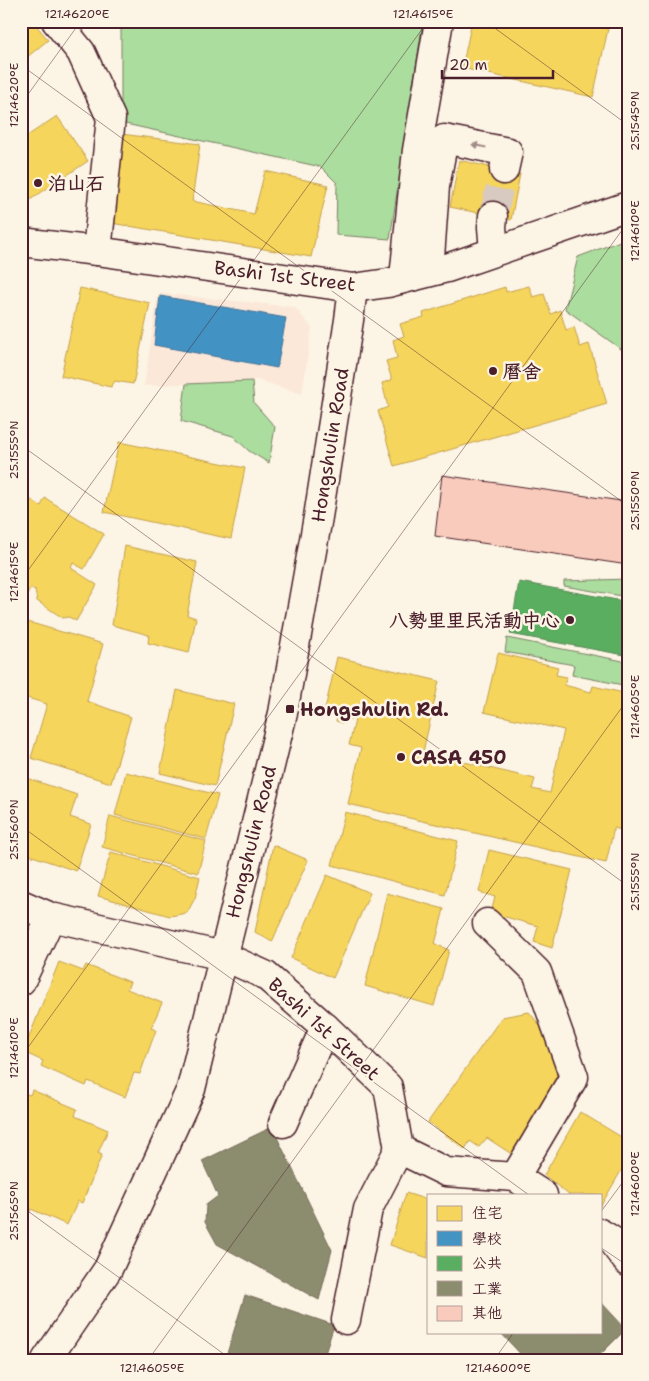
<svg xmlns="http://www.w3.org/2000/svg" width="649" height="1381" font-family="'Shantell Sans','LXGW WenKai TC',sans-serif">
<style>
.built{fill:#fbe8d9}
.green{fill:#abdd9e;stroke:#7a7e64}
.homes{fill:#f6d55c;stroke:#c29e4d}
.schools{fill:#4393c3;stroke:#457095}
.public{fill:#5aae61;stroke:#558351}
.industry{fill:#8c8c6e;stroke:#786b5a}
.building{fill:#f9cbbc;stroke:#4a1f2b}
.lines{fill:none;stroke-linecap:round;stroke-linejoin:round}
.minor-tunnel{stroke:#d8cac0;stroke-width:28;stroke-dasharray:28 14;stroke-linecap:butt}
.minor-casing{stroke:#4a1f2b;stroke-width:31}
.minor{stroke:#fcf5e5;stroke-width:28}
.oneway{fill:#a38a88}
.ticks{fill:none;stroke:#4a1f2b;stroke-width:1;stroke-opacity:0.45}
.poi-dot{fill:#4a1f2b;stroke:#fcf5e5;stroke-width:2}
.labels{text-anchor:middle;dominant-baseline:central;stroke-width:5;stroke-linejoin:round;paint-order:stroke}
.poi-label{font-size:19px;font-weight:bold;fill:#4a1f2b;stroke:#fcf5e5;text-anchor:start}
.street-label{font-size:19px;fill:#4a1f2b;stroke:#fcf5e5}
.neatline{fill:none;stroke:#4a1f2b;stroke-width:2}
.ticks-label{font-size:12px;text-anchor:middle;fill:#4a1f2b}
</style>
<rect width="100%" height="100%" fill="#fcf5e5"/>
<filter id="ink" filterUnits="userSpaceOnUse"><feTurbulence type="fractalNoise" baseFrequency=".02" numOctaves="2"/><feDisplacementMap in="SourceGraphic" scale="10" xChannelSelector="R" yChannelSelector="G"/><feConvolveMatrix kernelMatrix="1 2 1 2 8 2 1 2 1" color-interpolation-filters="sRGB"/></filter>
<g filter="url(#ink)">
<polygon class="built" points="158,293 295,307 312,328 302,394 258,380 144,386"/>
<g class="green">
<polygon points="121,21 423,21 390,239 336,235 337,183 321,167 121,123"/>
<polygon points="628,238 628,354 565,309 578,257"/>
<polygon points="252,381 254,403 275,427 269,463 249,451 233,436 181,421 186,384"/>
<polygon points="628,579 628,597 564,586 564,581"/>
<polygon points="507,638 628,662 623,685 572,675 574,665 505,652"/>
</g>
<g class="homes">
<polygon points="21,21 33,21 48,40 21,62"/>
<polygon points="472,21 571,21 608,29 593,97 462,68"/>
<polygon points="57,116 88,161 21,206 21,140"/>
<polygon points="121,134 200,144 192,201 254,214 265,171 328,185 311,257 111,223"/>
<polygon points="459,160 520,174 511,220 450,207"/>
<polygon points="529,286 533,297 544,294 551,314 560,310 566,330 574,327 580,347 589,344 607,404 394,466 378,411 388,407 382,383 392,380 386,361 397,358 393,340 404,336 400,324 424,317 423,313 505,287 506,292"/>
<polygon points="80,288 150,303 133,384 115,381 111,387 61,376"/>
<polygon points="119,442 245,468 231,539 104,512"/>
<polygon points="21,494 41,506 45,498 104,534 84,569 73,563 71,568 97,585 76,621 69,617 63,618 37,601 35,590 31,588 25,598 21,596"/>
<polygon points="125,546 197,562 187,615 196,618 189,653 148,643 149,635 112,625"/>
<polygon points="21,620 103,644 87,701 131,717 111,783 31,758 47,704 21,696"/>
<polygon points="498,653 558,667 556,675 567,677 564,685 591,692 593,686 628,694 623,717 628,718 628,744 626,753 628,754 628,760 625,774 628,774 626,785 628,785 628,797 621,830 614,828 606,863 348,804 361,748 349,745 355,720 344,718 342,723 336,721 338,712 325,709 337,657 439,681 423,752 535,779 532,789 550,793 564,730 484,712"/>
<polygon points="177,690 234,704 215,786 160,773"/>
<polygon points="126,772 218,795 206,839 115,815"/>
<polygon points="21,776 77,795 70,817 91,824 76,871 21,852"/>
<polygon points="345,812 458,841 445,895 332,865"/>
<polygon points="110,816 206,841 198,873 102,847"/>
<polygon points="273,845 308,860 272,942 255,932"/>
<polygon points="489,850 572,870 552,948 534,942 538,926 491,913 495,897 479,892"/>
<polygon points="111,852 200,877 195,898 187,913 170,916 98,896"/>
<polygon points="327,875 370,893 333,978 291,958"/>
<polygon points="387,893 444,909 435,944 449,950 434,1006 365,986"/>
<polygon points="59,962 83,971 86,965 130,982 127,989 162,1003 151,1028 156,1030 140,1074 134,1073 125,1097 88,1081 86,1086 41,1066 43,1061 23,1052"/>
<polygon points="529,1012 555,1044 557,1086 513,1155 487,1138 479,1147 470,1141 465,1149 428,1122 502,1017"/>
<polygon points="32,1090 77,1109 75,1116 108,1130 98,1153 102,1155 82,1203 78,1201 67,1225 31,1209 28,1215 21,1212 21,1092 30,1095"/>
<polygon points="580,1112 628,1141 628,1159 600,1207 600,1195 569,1195 544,1175"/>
<polygon points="406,1193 428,1200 428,1258 390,1245"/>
</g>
<polygon class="schools" points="160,296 286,318 277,368 154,345"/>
<polygon class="public" points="519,582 628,602 628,639 625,655 510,634"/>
<g class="industry">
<polygon points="272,1127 332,1250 319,1300 217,1244 205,1222 206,1205 218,1196 202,1161"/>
<polygon points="245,1295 334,1325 323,1360 225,1360"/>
<polygon points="600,1301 626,1329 595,1360 526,1360 500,1332 600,1332"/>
</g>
<polygon class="building" points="442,475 628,502 628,565 435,536"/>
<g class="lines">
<polyline class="minor-tunnel" points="493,216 504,170"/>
<defs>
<g id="minor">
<polyline points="56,21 81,52 111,118 97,251"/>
<polyline points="493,216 492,227 494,251"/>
<polyline points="21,242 97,251 353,288 388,283 447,268 628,206"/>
<polyline points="429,272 435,186 444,139 508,152 504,170"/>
<polyline points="404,278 417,150 439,21"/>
<polyline points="21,904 51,917 223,956 265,975 325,1027 388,1087 399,1149 446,1172 515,1177 543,1195"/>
<polyline points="487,923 537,972 574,1077 515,1177"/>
<polyline points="21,981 51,917"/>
<polyline points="283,1123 325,1027"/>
<polyline points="600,1233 610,1239 628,1262"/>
<polyline points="346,1320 368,1209 399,1149"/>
<polyline points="46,1360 108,1269 191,1089 283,713 318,517 349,320 353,288"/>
</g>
</defs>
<use href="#minor" class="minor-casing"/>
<use href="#minor" class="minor"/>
</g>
<defs><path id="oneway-solid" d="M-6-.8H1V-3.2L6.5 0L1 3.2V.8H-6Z" transform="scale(1.25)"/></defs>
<use class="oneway" href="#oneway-solid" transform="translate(479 146) rotate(-169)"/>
</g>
<path class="ticks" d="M485,21L628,125M21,65L628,506M21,104L81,21M21,445L628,886M21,580L428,21M21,826L529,1195M21,1057L628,222M21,1206L232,1360M600,1213L628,1175M600,1247L628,1266M148,1360L628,699M494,1360L514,1332"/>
<g class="poi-dot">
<circle cx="38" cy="183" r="5"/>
<circle cx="493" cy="371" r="5"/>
<circle cx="570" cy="620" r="5"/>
<rect x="285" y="704" width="10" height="10" rx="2.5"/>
<circle cx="401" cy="757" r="5"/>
</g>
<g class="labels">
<g class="poi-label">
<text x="48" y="183">泊山石</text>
<text x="503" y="371">曆舍</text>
<text x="560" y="620" text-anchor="end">八勢里里民活動中心</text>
<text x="300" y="709">Hongshulin Rd.</text>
<text x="411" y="757">CASA 450</text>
</g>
<g class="street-label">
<text transform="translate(285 276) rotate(7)">Bashi 1st Street</text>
<text transform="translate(330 445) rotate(-81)">Hongshulin Road</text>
<text transform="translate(251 842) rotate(-76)">Hongshulin Road</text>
<text transform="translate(324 1029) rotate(42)">Bashi 1st Street</text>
</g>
</g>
<rect width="649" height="1381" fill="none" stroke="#fcf5e5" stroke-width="55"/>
<rect x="427" y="1194" width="175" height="140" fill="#fcf5e5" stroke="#b59f9b"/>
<rect x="437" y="1206" width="25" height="15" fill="#f6d55c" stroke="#b59f9b"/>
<text x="472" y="1218" font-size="15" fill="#4a1f2b">住宅</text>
<rect x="437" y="1231" width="25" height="15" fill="#4393c3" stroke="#b59f9b"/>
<text x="472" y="1244" font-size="15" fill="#4a1f2b">學校</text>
<rect x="437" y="1256" width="25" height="15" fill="#5aae61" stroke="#b59f9b"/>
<text x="472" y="1268" font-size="15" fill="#4a1f2b">公共</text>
<rect x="437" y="1281" width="25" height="15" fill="#8c8c6e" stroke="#b59f9b"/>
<text x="472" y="1294" font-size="15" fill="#4a1f2b">工業</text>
<rect x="437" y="1306" width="25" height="15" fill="#f9cbbc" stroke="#b59f9b"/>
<text x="472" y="1318" font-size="15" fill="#4a1f2b">其他</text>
<path d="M442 70v8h111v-8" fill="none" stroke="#4a1f2b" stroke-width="2.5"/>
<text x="449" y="70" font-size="15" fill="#4a1f2b" stroke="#fcf5e5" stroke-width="4" paint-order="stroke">20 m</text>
<rect x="28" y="28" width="594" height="1326" class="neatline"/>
<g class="ticks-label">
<text x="77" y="18">121.4620°E</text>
<text x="423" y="18">121.4615°E</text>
<text transform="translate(14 95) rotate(-90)" y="4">121.4620°E</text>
<text transform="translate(635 121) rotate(-90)" y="4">25.1545°N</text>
<text transform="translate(635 231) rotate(-90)" y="4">121.4610°E</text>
<text transform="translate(14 450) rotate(-90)" y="4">25.1555°N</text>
<text transform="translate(635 501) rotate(-90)" y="4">25.1550°N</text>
<text transform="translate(14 572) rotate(-90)" y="4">121.4615°E</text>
<text transform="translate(635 707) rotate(-90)" y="4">121.4605°E</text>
<text transform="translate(14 830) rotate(-90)" y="4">25.1560°N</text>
<text transform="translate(635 882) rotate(-90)" y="4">25.1555°N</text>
<text transform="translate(14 1048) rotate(-90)" y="4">121.4610°E</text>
<text transform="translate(635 1184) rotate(-90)" y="4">121.4600°E</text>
<text transform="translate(14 1211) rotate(-90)" y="4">25.1565°N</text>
<text x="152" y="1372">121.4605°E</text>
<text x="498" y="1372">121.4600°E</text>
</g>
</svg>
